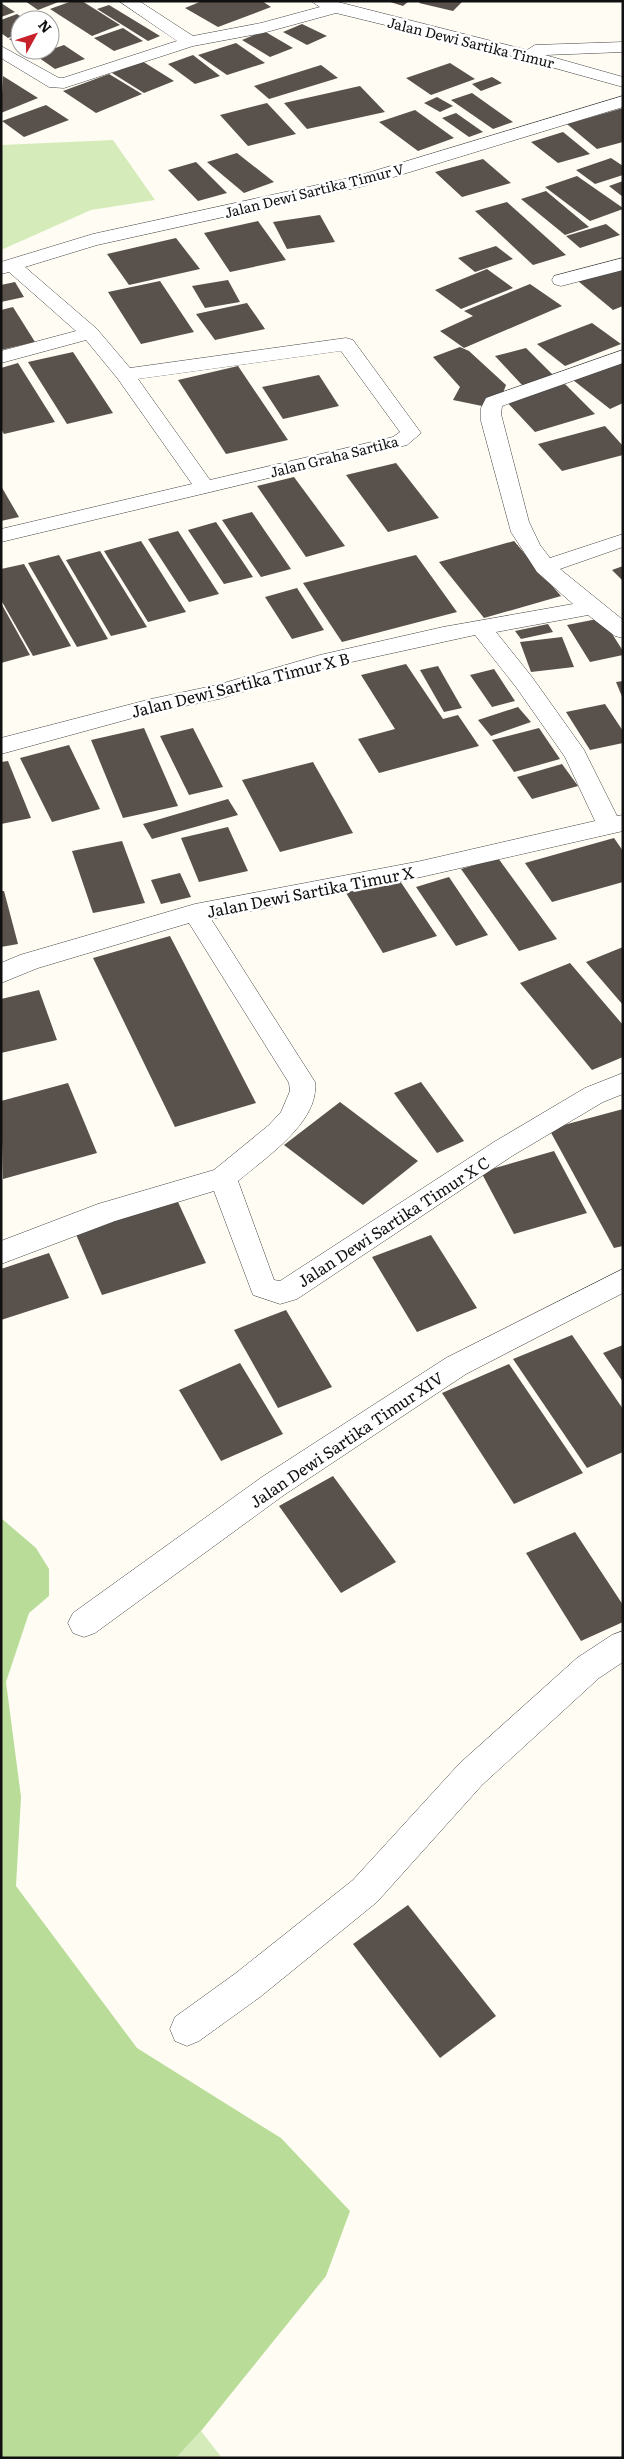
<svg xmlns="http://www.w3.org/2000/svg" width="624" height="2459" font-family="Literata,serif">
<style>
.green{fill:#d5ecba}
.forest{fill:#b9dd98}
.building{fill:#59514c}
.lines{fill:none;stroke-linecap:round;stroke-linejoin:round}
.minor-casing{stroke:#434343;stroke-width:1}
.minor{fill:#fff;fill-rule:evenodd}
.labels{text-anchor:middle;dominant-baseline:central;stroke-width:5;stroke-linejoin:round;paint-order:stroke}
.far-street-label{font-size:14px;fill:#101010;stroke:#fff}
.street-label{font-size:16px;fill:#101010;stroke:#fff}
</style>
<rect width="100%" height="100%" fill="#fffcf3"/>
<g class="green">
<polygon points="113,140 155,200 91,210 1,250 1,145"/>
<polygon points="201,2431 222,2458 176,2458"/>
</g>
<polygon class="forest" points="1,1518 36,1548 49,1569 49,1596 29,1613 6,1682 21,1797 16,1886 137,2048 281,2138 350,2211 326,2276 201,2431 176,2458 1,2458"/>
<g class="building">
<polygon points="25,1 61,1 38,10"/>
<polygon points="72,1 82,1 120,25 92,36 50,9"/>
<polygon points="202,1 262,1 271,7 218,27 185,8"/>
<polygon points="387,1 409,1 403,6"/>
<polygon points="421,1 463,1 453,11 419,3"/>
<polygon points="1,3 15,12 1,17"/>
<polygon points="109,5 160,36 148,41 97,9"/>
<polygon points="17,14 26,20 20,20 20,33 8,38 1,33 1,20"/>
<polygon points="302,24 327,36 307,45 283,32"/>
<polygon points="123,28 143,41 114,51 94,38"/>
<polygon points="264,31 293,48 270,57 242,40"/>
<polygon points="20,35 20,46 9,39"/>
<polygon points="236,43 265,63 227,75 198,55"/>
<polygon points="64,45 85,59 55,69 35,55"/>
<polygon points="193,55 220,76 195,84 168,64"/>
<polygon points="142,61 174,81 144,93 112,73"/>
<polygon points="450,63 475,79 431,95 406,78"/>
<polygon points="321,65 338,78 269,99 254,86"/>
<polygon points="109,74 142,94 96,113 63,91"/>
<polygon points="3,76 38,98 1,113"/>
<polygon points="492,77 502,83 481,91 472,84"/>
<polygon points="360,86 385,112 307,129 284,103"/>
<polygon points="472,93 513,122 493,129 451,100"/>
<polygon points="437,97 453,106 440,112 424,103"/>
<polygon points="267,103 296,134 248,146 220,115"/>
<polygon points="46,105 69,120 24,137 2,121"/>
<polygon points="623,108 623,142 597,149 567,124"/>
<polygon points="415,110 454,138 418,151 379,122"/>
<polygon points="456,113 483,132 469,137 442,118"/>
<polygon points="563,132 590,154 558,163 531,142"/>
<polygon points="237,153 274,182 244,193 207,162"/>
<polygon points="611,158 623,166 623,175 595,184 576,170"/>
<polygon points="483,159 511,183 462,197 435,172"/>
<polygon points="196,162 227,193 198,201 168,170"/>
<polygon points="577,176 623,208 623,209 590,221 545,187"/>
<polygon points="623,181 623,197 609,186"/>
<polygon points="546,191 589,227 565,235 521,199"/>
<polygon points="507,202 566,255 533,265 475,211"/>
<polygon points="320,215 335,242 287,249 273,222"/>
<polygon points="258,221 286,260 230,272 204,233"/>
<polygon points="606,224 620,235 580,248 566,236"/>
<polygon points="176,238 200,269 129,285 107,254"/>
<polygon points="496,246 513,259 475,272 458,258"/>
<polygon points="623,266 623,306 613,310 578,281"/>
<polygon points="487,269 513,288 461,309 435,290"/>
<polygon points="228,280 240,302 205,308 192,286"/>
<polygon points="160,281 194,332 141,344 108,292"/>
<polygon points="15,282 24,297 1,302 1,285"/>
<polygon points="530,284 562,306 464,348 440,331 473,316 464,311"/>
<polygon points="247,303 265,329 215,340 196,314"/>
<polygon points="13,307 35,342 1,350 1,310"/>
<polygon points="592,323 621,344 565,366 537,344"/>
<polygon points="460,347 469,351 506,385 503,393 494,395 487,407 453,400 460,387 433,357"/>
<polygon points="526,348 555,377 523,386 495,356"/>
<polygon points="73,352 113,413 67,424 28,362"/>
<polygon points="623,360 623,403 610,409 573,380"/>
<polygon points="18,363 55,422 4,434 1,429 1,368"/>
<polygon points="238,366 288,440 226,454 178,380"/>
<polygon points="319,375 339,406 283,419 262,387"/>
<polygon points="565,384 595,414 535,432 506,401"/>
<polygon points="605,426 623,446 623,455 562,471 538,444"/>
<polygon points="396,463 439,518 388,532 346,475"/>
<polygon points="294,477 345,546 306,557 257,486"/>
<polygon points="1,486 19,517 1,521"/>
<polygon points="252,512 291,569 261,577 222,520"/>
<polygon points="216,522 253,577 224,584 188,530"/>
<polygon points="178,531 219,594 189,602 148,539"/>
<polygon points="141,541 186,612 148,622 104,551"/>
<polygon points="514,541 561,596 484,618 439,562"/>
<polygon points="100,551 147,627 111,636 66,560"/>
<polygon points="59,555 108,639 77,647 28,563"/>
<polygon points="416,555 457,612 342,642 303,583"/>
<polygon points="24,564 71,646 33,656 1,600 1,569"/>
<polygon points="623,566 623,581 612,570"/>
<polygon points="297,588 324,630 292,639 265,597"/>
<polygon points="1,603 30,655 1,663"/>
<polygon points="602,618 623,651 623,655 590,662 567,625"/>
<polygon points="548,624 553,632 521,639 515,631"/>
<polygon points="562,637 574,667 531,672 520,642"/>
<polygon points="406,664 443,719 458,715 479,746 379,773 358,739 395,729 361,675"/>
<polygon points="438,666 462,708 444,712 420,670"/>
<polygon points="494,669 515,701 492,707 470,675"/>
<polygon points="623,681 623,699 616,682"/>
<polygon points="605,704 623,731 623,743 590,750 566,712"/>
<polygon points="518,707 531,722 491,736 478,720"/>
<polygon points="144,728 178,806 123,818 91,740"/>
<polygon points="193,728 223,787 189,795 160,736"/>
<polygon points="539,728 560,759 514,772 492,740"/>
<polygon points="69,745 100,809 52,822 20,758"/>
<polygon points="8,761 31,818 1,824 1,762"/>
<polygon points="313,762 353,833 280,852 242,780"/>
<polygon points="562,764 578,786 532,799 517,777"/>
<polygon points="228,799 238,815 152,839 143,824"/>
<polygon points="228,827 248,871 199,882 181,838"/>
<polygon points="614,838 623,851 623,882 552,902 525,863"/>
<polygon points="122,841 145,903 93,913 72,851"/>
<polygon points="498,858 557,939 519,951 461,869"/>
<polygon points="180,873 191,897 161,904 151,880"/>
<polygon points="449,877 488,935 456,946 416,887"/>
<polygon points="398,878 437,936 383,953 346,893"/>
<polygon points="1,891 4,891 18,944 1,947"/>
<polygon points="170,936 256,1103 175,1127 93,958"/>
<polygon points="623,947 623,1005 586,962"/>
<polygon points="570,963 623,1025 623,1057 592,1070 520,983"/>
<polygon points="39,990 57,1040 1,1053 1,999"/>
<polygon points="421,1082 464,1141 437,1153 394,1093"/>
<polygon points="68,1083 97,1153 3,1179 1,1101"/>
<polygon points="340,1102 418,1161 363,1205 284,1145"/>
<polygon points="623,1109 623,1246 614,1248 549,1129"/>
<polygon points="554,1151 587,1213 514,1234 481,1172"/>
<polygon points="178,1202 206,1263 102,1295 75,1232"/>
<polygon points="431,1235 477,1308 417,1332 372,1257"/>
<polygon points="49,1253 69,1298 1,1320 1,1269"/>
<polygon points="286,1310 332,1387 278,1408 234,1330"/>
<polygon points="572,1335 623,1409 623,1452 587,1468 513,1359"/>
<polygon points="623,1345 623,1382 603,1353"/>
<polygon points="240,1363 283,1434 221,1461 179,1390"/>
<polygon points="509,1364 583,1473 514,1504 442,1393"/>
<polygon points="333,1476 396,1562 341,1593 279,1506"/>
<polygon points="575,1532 623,1605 623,1622 581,1641 526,1553"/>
<polygon points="408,1905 496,2016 440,2058 353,1944"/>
</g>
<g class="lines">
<defs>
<g id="minor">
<polygon points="119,1 139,1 193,36 261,23 320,7 311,1 334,1 527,50 535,45 623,42 623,52 545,55 623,77 623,87 504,54 336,13 263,33 193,46 64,88 49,87 1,58 1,46 59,78 63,78 177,41"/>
<path d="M623,96V107L364,186L97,245L25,267L97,329L130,368L346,338L353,340L421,433L407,445L1,542V529L192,484L118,379L86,340L1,363V351L76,331L9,272L1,274V262L93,234L354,177ZM341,351L400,432L393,437L210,480L138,379Z"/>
<polygon points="623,258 623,270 561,286 554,284 552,280 554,276"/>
<path d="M623,350V363L502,406L501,414L529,522L540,545L550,558L623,534V547L560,569L623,620V638L615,636L588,615L496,632L532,677L584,750L617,816L623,815V831L421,877L211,919L315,1082C320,1122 265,1158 238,1181L274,1280L280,1281L494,1142L585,1088L623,1073V1094L603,1102L512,1156L297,1299L280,1304L253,1295L214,1191L115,1221L1,1264V1241L98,1204L214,1170L269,1125L281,1112L290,1091L289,1083L189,923L38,968L1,983V963L20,955L195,904L421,861L595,821L565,757L516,687L475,635L324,668L219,699L151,713L1,754V738L151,699L217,685L320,655L443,627L573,604L537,572L511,532L481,421V408L486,398Z"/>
<polygon points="623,1269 623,1293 466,1374 284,1495 95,1633 84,1637 73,1633 68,1623 73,1613 262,1477 446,1358"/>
<polygon points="623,1631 623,1662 599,1678 482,1785 377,1902 260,1997 199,2041 187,2046 175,2041 170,2029 175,2017 236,1973 353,1880 460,1763 577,1658 612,1635"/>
</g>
</defs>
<use href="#minor" class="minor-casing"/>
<use href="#minor" class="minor"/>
</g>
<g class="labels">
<g class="far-street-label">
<text transform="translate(471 42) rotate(14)">Jalan Dewi Sartika Timur</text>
<text transform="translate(314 190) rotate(-14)">Jalan Dewi Sartika Timur V</text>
<text transform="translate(334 456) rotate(-14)">Jalan Graha Sartika</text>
</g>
<g class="street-label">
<text transform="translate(240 684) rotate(-14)">Jalan Dewi Sartika Timur X B</text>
<text transform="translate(310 891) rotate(-11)">Jalan Dewi Sartika Timur X</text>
<text transform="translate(393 1221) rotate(-33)">Jalan Dewi Sartika Timur X C</text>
<text transform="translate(346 1439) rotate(-34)">Jalan Dewi Sartika Timur XIV</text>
</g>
</g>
<rect width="624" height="2459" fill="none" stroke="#101010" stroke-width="5"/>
<g transform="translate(35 35) rotate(50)"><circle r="24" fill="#ffffff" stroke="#9f9f9f"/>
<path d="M0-4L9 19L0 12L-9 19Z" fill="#c7212c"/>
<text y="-8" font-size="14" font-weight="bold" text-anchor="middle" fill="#101010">N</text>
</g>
</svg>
